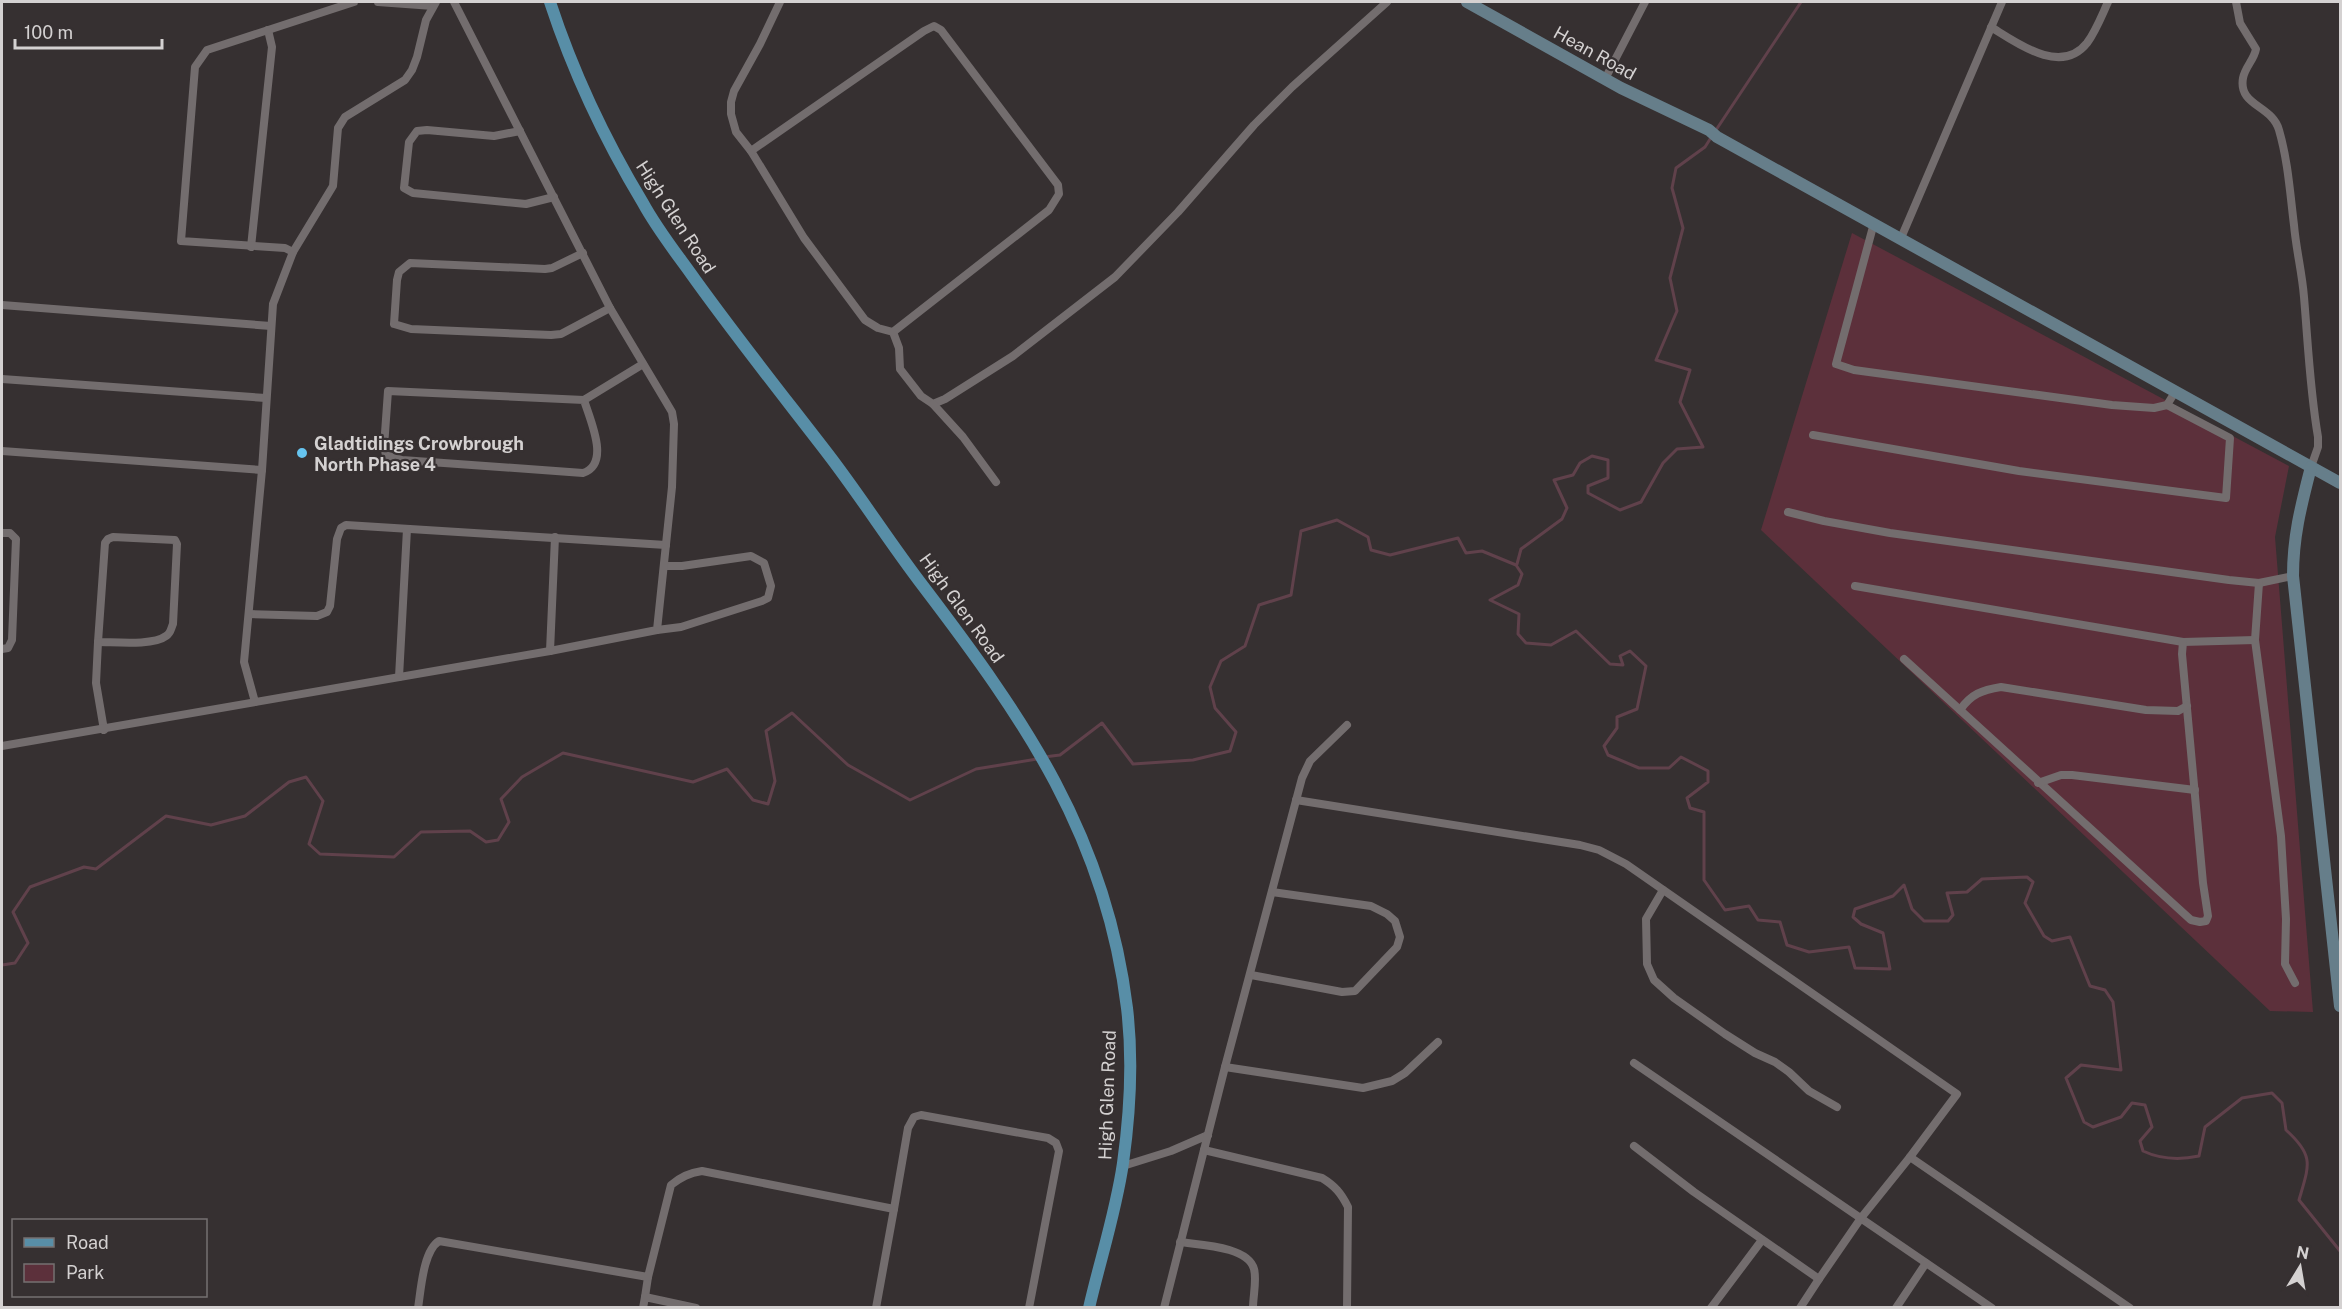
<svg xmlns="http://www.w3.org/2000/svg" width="2342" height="1309" font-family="'Public Sans',sans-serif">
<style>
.green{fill:#5c303b}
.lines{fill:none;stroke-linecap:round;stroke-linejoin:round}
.stream{stroke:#60414b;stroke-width:3}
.street{stroke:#736d6e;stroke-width:8}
.secondary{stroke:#667e8a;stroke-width:12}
.primary{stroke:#588ea7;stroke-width:12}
.poi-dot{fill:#66c4ef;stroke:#363031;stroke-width:2}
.labels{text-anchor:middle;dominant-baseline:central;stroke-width:4.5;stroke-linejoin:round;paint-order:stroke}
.street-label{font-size:18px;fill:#d4d1d1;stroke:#363031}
.poi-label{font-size:18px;font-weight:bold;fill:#d4d1d1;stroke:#363031;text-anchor:start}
</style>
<rect width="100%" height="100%" fill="#363031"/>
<polygon class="green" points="1852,233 2289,466 2275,537 2313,1012 2270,1011 1761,530"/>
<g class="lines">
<g class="stream">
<polyline points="1716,130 1801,2"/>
<polyline points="1517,564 1521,549 1562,519 1567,508 1554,480 1573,475 1580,463 1592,456 1608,460 1608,478 1588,486 1588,493 1620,510 1641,502 1663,463 1677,449 1703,447 1680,402 1690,370 1656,360 1677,311 1670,278 1683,228 1672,188 1676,168 1705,147 1712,136"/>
<path d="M1044,757L1060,755L1102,723L1133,764L1193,760L1230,751L1236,732L1215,708L1210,687L1221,661L1245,646L1259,605L1291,595L1301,531L1337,520L1368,537L1371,550L1390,555L1458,538L1466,553L1482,551L1516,565L1522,574L1518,585L1490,600L1519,614L1518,634L1526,643L1551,645L1576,631L1610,664L1623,665L1620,656L1630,651L1646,666L1637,709L1617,717V728L1604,746L1608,755L1639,768H1669L1681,757L1708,771V782L1687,798L1690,808L1704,812V880L1725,910L1749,906L1758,920L1780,922L1787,945L1809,952L1849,947L1855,968L1890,969L1883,933L1861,924L1853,917L1855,909L1893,896L1904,885L1912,909L1924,921H1948L1953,915L1947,893L1967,892L1982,879L2027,877L2033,882L2025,903L2044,936L2052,941L2070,937L2090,986L2105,990L2113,1002L2121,1070L2081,1065L2066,1078L2084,1122L2093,1127L2121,1117L2132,1103L2145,1105L2152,1127L2140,1141L2143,1151C2160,1159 2180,1160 2199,1156L2205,1127L2242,1098L2272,1093L2282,1103L2286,1130C2315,1156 2309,1165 2299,1200L2340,1251"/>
<polyline points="2,965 15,963 28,943 13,912 30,887 84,867 96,869 166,816 211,825 245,816 289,782 306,777 323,801 309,844 320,854 394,857 421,832 470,831 486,842 498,840 509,822 501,799 522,777 563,753 693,782 727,769 753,800 768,804 775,781 766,731 792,713 848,765 910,800 976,769 1037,759"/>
</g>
<g class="street">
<polyline points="378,2 433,6"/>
<polyline points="780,2 760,44 734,91 731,102 731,114 736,132 751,151 804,238 865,320 878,328 893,332 899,348 900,369 921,396 933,404 945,399 1013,356 1115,277 1178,212 1254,125 1292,87 1387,2"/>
<path d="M2236,2L2240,23L2256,49C2254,60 2245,67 2243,78C2238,106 2272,105 2279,130C2288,161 2290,193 2294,225C2296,249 2302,272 2304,297C2308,344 2310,391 2318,437V447L2311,467"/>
<path d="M1991,27C2017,43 2061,76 2087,43C2096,31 2102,15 2108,2"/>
<polyline points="1605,79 1645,2"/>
<polyline points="520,131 494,136 427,130 417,131 409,142 404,188 413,193 526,204 554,197"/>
<polyline points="751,151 924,31 934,26 941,30 1058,185 1059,194 1049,210 893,332"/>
<polyline points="1874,223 1836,364 1854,370 2112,405 2154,408 2167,405 2175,392"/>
<polyline points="1901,238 2002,2"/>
<polyline points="251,247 272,47 268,30"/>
<polyline points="293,252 285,248 181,241 195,67 207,50 354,2"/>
<polyline points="583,253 552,268 545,269 410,263 399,272 397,280 394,324 411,329 551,335 561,334 610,308"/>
<polyline points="2,305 271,326"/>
<polyline points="2,379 266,398"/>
<path d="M584,400C590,420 611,464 583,473L402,460L386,455L384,447L388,391L584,400L643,364"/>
<polyline points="933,404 963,437 996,482"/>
<polyline points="1813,435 2019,471 2226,498 2230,438 2167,405"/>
<polyline points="2,451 262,470"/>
<polyline points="1788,512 1824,521 1890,533 2229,580 2259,583 2293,576"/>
<polyline points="2,533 10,533 16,539 12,640 8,648 2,649"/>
<path d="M113,537L175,540L177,544L173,624C171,628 171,633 166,636C153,646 115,642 98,642L105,543L108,539Z"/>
<polyline points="2259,583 2255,640 2281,836 2286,919 2285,964 2295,983"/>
<polyline points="1855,586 2183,642 2255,640"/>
<polyline points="249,614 317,616 327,612 330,606 337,539 341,528 346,525 666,545"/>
<polyline points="657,630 681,627 762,601 768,598 771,586 764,563 751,556 682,566 664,566"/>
<polyline points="98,642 96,683 104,730"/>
<polyline points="550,651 555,537"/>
<polyline points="1904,659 2191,920 2200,922 2206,921 2208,916 2203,883 2182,654 2183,642"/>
<polyline points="399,677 407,529"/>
<polyline points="255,702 244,662 262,470 273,304 293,252 333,186 338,128 345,117 405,80 412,70 417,57 426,20 436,2"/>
<path d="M1960,710C1971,694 1982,690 2001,687L2146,710L2178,711L2187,706"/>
<polyline points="2,746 550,651 657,630 672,487 674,424 672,412 610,308 454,2"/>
<polyline points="2038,783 2061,775 2072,775 2195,790"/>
<polyline points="1296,800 1580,845 1599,850 1626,864 1957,1094 1910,1157"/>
<polyline points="1663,890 1646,919 1647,964 1654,980 1674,998 1725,1034 1755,1053 1775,1062 1789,1072 1809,1091 1837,1107"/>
<polyline points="1251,975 1342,992 1355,991 1397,947 1400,937 1395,921 1387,914 1371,906 1272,892"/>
<polyline points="1634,1063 1992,1308"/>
<polyline points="1225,1067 1363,1088 1392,1081 1405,1073 1438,1042"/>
<polyline points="1634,1146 1694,1192 1819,1279 1861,1218 1910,1157 2130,1308"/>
<path d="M1204,1150L1322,1178C1335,1186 1341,1193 1348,1207L1347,1308"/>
<polyline points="1123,1166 1171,1151 1208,1135"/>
<path d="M1180,1242C1199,1245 1248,1246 1254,1269C1257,1280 1253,1296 1253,1308"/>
<polyline points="645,1297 648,1277"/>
<path d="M418,1308C421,1290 423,1251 439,1241L648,1277L671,1185C681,1177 689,1173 702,1171L894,1209L908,1128L914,1117L921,1115L1048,1138L1056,1143L1059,1151L1029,1308"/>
<polyline points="643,1308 645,1297 696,1308"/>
<polyline points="876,1308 894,1209"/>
<polyline points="1164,1308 1225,1067 1302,778 1310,761 1347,725"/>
<polyline points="1711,1308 1762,1240"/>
<polyline points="1800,1308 1819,1279"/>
<polyline points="1896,1308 1926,1263"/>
</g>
<g class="secondary">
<polyline points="1467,2 1621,88 1709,130 1717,137 2340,483"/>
<path d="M2311,467C2301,506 2293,536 2293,576L2340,1006"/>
</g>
<path class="primary" d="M550,2C573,72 605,140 643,203C656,227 673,249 689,271C733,333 781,393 828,454C861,497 890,543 923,586C1025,720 1106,836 1127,1008C1133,1058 1130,1113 1123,1163C1116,1212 1100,1260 1089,1308"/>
</g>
<circle class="poi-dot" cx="302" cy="453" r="6"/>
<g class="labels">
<g class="street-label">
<text transform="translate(1595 53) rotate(29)">Hean Road</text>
<text transform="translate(676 217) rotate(57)">High Glen Road</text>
<text transform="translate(962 608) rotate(54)">High Glen Road</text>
<text transform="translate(1107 1095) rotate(-88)">High Glen Road</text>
</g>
<g class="poi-label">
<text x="314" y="443">Gladtidings Crowbrough<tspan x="314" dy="21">North Phase 4</tspan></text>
</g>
</g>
<rect width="2342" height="1309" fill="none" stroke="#d4d1d1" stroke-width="6"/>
<rect x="12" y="1219" width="195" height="78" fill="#363031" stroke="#757071" stroke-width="1.5"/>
<rect x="24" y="1238" width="30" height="9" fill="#588ea7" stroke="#757071" stroke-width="1.5"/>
<text x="66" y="1249" font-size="18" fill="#d4d1d1">Road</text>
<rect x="24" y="1264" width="30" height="18" fill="#5c303b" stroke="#757071" stroke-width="1.5"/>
<text x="66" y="1279" font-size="18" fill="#d4d1d1">Park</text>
<g transform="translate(2300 1267) rotate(11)" stroke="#363031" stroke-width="4.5" paint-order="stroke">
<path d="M0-4.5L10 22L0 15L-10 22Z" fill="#d4d1d1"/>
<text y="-9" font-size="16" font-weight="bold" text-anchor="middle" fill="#d4d1d1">N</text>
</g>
<path d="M15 39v9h147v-9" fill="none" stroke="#d4d1d1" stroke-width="3"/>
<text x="24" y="39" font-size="18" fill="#d4d1d1" stroke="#363031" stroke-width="4.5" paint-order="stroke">100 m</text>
</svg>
